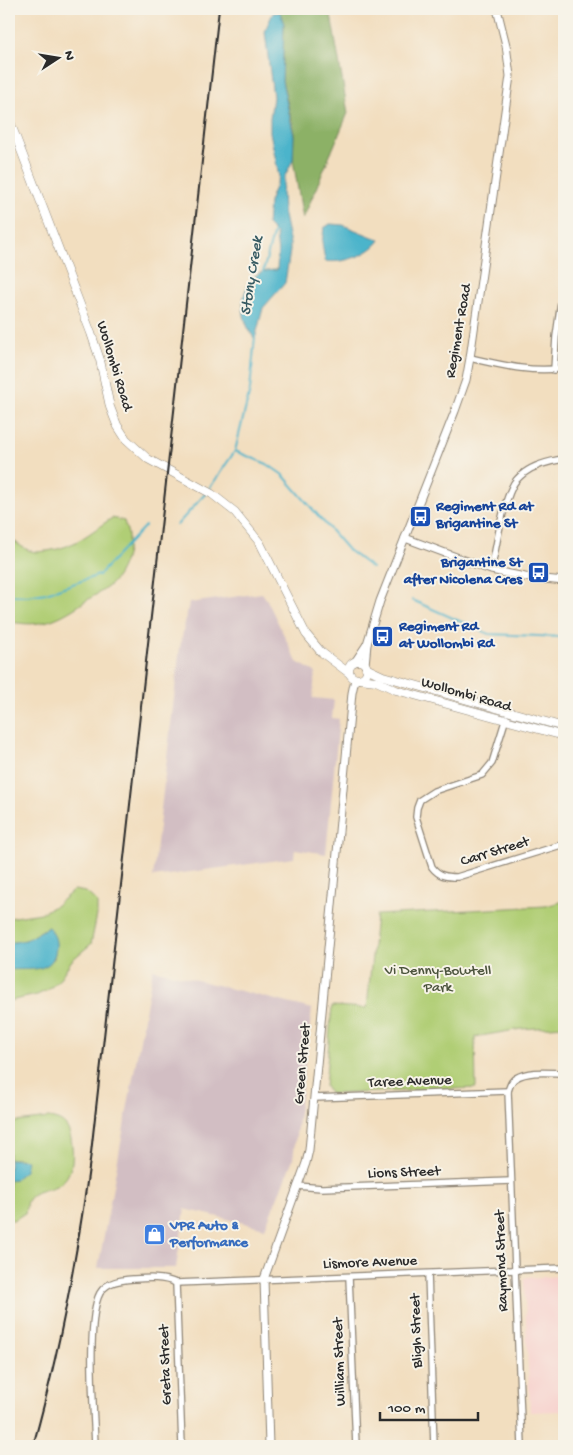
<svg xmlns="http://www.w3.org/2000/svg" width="573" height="1455" font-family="'Gochi Hand',sans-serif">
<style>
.built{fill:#f7d0cc}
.industrial{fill:#d2bec3}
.green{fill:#b0ce74;stroke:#6e7c50}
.forest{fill:#8cb166;stroke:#5c6e48}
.water{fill:#4cb4cb;stroke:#3c707b}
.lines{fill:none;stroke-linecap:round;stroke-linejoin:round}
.stream{stroke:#4cb4cb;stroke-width:2}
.minor-casing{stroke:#8e8475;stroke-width:8}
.tertiary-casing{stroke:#8e8475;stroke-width:9}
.secondary-casing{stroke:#8e8475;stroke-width:9}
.minor{stroke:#fff;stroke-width:5.5}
.tertiary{stroke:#fff;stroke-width:7}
.secondary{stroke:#fff;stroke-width:8}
.rail{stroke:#2b2b2b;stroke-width:2}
.labels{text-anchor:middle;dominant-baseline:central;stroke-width:4;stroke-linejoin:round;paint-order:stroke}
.street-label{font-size:15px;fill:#2b2b2b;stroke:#f7f3e8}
.transit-label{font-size:15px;font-weight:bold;fill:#164399;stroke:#f7f3e8;text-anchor:start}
.park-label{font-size:15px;fill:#4c543d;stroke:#f7f3e8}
.shop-label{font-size:15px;font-weight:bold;fill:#366cbe;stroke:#f7f3e8;text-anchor:start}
.water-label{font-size:16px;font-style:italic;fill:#375b63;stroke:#f7f3e8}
</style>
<rect width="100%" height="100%" fill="#f7f3e8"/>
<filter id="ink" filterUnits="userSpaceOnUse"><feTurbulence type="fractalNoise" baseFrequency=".02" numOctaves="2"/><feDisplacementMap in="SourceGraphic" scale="10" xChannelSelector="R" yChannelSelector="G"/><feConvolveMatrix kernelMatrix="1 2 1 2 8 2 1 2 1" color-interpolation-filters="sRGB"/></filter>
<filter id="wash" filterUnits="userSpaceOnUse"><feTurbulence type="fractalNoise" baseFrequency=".0096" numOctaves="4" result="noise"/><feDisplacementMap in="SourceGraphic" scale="20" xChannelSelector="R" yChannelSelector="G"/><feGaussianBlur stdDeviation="1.12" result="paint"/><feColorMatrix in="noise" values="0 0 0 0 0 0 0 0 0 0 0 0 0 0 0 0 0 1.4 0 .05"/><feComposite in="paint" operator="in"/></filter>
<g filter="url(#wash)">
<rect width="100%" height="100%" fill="#f2debf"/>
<polygon class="built" points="564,1276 564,1411 530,1412 524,1278"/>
<g class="industrial">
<polygon points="262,593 267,600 297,662 315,672 313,698 334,700 332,718 339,719 326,854 295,849 294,858 153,877 180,647 189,603"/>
<polygon points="153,969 312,1009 293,1159 265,1228 185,1209 176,1268 98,1268"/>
</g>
<g class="green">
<path d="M112,518L124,521C125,526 128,531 128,536C129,552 122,574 110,585C102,592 93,596 84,602C71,611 55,621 39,623C29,625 19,623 9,622V537C17,543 25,551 36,552C39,552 44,551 47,551C76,547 89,533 112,518Z"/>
<polygon points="74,890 86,892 97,902 97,915 91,944 72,960 58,981 48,990 37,995 9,1001 9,970 54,959 56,945 48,927 26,940 9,943 9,918 41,913 55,906"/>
<polygon points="564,901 564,1026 521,1029 475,1037 476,1088 331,1094 325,1087 332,1006 367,1008 376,915 546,906"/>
<path d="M48,1118C62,1120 68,1124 71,1139C74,1154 74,1176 58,1185C48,1191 34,1189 27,1201C26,1204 26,1209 25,1213L14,1220H9V1180L15,1179L20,1159H9V1123Z"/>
</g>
<polygon class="forest" points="278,9 330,9 348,113 303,219 293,160 294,129 282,81 284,24"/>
<g class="water">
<path d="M280,12L284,24L282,81L294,136L293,160L284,178L282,192L283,211L290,244V251L285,283L263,308L255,339C240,321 237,289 258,274C263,271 271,270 277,270L278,254L276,234L267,225L269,202L279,177L270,132V118L273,97L265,32L267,26L273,13Z"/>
<path d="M330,224L343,225L380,240C370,255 342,264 325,261L322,243L324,228Z"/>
<path d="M48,927C54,933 57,940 56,948C53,975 29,968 9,970V943L26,940Z"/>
<polygon points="9,1159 27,1160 25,1171 15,1179 9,1180"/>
</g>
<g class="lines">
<g class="stream">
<polyline points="263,272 274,231"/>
<polyline points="235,451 267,464 283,475 348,550 372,568"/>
<polyline points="209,489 235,451 250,390 255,336"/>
<polyline points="177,525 206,493"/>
<polyline points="9,595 27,596 46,593 99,575 145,526"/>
<polyline points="412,600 489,634 564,637"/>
</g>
</g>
</g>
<g filter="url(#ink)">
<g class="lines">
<defs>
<g id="minor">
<path d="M470,358C501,365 532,373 564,368"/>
<polyline points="554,370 556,337 564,280"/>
<path d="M491,570C497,545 501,510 512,487C514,482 520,476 524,473C536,464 550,461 564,459"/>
<path d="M506,718L492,763L482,775L434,791L420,800L417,808L416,817L432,867C439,876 446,877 457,877L564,844"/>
<polyline points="314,1098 508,1091"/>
<polyline points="297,1186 322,1188 511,1181"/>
<polyline points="428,1274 434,1446"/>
<polyline points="349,1277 356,1446"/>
<polyline points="176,1283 182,1446"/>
<path d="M95,1446C94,1414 86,1318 100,1293C107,1281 122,1280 134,1279C148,1278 163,1277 176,1283L564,1268"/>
<path d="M522,1446L508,1091C510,1086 511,1080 516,1078C529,1070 550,1073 564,1073"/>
</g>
<g id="tertiary">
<polyline points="405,538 491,570 525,577 564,581"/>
<polyline points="355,662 367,644"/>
<polyline points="365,665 367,644 380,601 455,411 466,380 470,358 510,76 506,45 497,9"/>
<polyline points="269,1446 264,1279 306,1163 309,1150 352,693 355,679"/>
</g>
<g id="secondary">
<polyline points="9,119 91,333 100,360 110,407 117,425 126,439 148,459 212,494 235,512 260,543 306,634 321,652 349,673"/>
<circle cx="358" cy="670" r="9"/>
<polyline points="366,668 383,676 564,727"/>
<polyline points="360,679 376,681 396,690 564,736"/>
</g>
</defs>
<use href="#minor" class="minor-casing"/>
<use href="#tertiary" class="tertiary-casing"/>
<use href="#secondary" class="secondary-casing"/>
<use href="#minor" class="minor"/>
<use href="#tertiary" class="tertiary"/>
<use href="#secondary" class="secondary"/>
<path class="rail" d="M33,1446C60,1350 78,1252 91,1153L219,9"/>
</g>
</g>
<defs>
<symbol id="bus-square" viewBox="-11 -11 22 22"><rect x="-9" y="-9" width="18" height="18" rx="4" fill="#1a4fb4" stroke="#f7f3e8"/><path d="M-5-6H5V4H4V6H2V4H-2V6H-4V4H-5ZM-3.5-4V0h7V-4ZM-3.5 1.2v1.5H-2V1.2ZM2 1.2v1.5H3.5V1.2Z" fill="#fff"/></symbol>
<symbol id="shop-square" viewBox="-11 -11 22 22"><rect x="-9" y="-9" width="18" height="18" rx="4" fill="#3f7fe0" stroke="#f7f3e8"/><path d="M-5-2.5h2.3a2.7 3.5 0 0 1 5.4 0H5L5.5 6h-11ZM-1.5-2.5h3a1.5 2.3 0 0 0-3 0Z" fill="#fff"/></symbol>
</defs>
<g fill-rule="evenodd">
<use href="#bus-square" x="408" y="504" width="25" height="25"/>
<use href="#bus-square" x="526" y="560" width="25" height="25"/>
<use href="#bus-square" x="370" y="624" width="25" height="25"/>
<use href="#shop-square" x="142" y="1222" width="25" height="25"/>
</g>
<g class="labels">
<g class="street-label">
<text transform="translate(459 331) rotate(-80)">Regiment Road</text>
<text transform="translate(114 366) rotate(73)">Wollombi Road</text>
<text transform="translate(466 695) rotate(16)">Wollombi Road</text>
<text transform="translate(495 852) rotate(-17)">Carr Street</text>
<text transform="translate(303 1064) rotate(-85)">Green Street</text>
<text transform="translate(410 1082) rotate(-2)">Taree Avenue</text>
<text transform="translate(404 1173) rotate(-2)">Lions Street</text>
<text transform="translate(502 1261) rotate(-92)">Raymond Street</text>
<text transform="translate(370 1263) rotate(-2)">Lismore Avenue</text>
<text transform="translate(417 1331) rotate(-92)">Bligh Street</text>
<text transform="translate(340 1362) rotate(-92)">William Street</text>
<text transform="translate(166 1365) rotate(-92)">Greta Street</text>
</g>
<g class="transit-label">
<text x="436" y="507">Regiment Rd at<tspan x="436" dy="17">Brigantine St</tspan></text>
<text x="522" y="563" text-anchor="end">Brigantine St<tspan x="522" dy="17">after Nicolena Cres</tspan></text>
<text x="399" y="627">Regiment Rd<tspan x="399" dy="17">at Wollombi Rd</tspan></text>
</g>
<g class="park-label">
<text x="438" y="971">Vi Denny-Bowtell<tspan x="438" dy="17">Park</tspan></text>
</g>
<g class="shop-label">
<text x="170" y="1226">VPR Auto &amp;<tspan x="170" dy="17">Performance</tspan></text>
</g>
<g class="water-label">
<text transform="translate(253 276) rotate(-81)">Stony Creek</text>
</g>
</g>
<rect width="573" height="1455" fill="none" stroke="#f7f3e8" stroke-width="30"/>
<g transform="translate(58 58) rotate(78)" stroke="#f7f3e8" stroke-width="4" paint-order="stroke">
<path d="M0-4L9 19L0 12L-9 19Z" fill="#2b2b2b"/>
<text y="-8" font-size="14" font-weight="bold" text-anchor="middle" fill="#2b2b2b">N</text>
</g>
<path d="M380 1412v8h98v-8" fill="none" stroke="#2b2b2b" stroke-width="2.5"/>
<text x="388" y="1412" font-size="15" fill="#2b2b2b" stroke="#f7f3e8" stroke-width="4" paint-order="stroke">100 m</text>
</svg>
